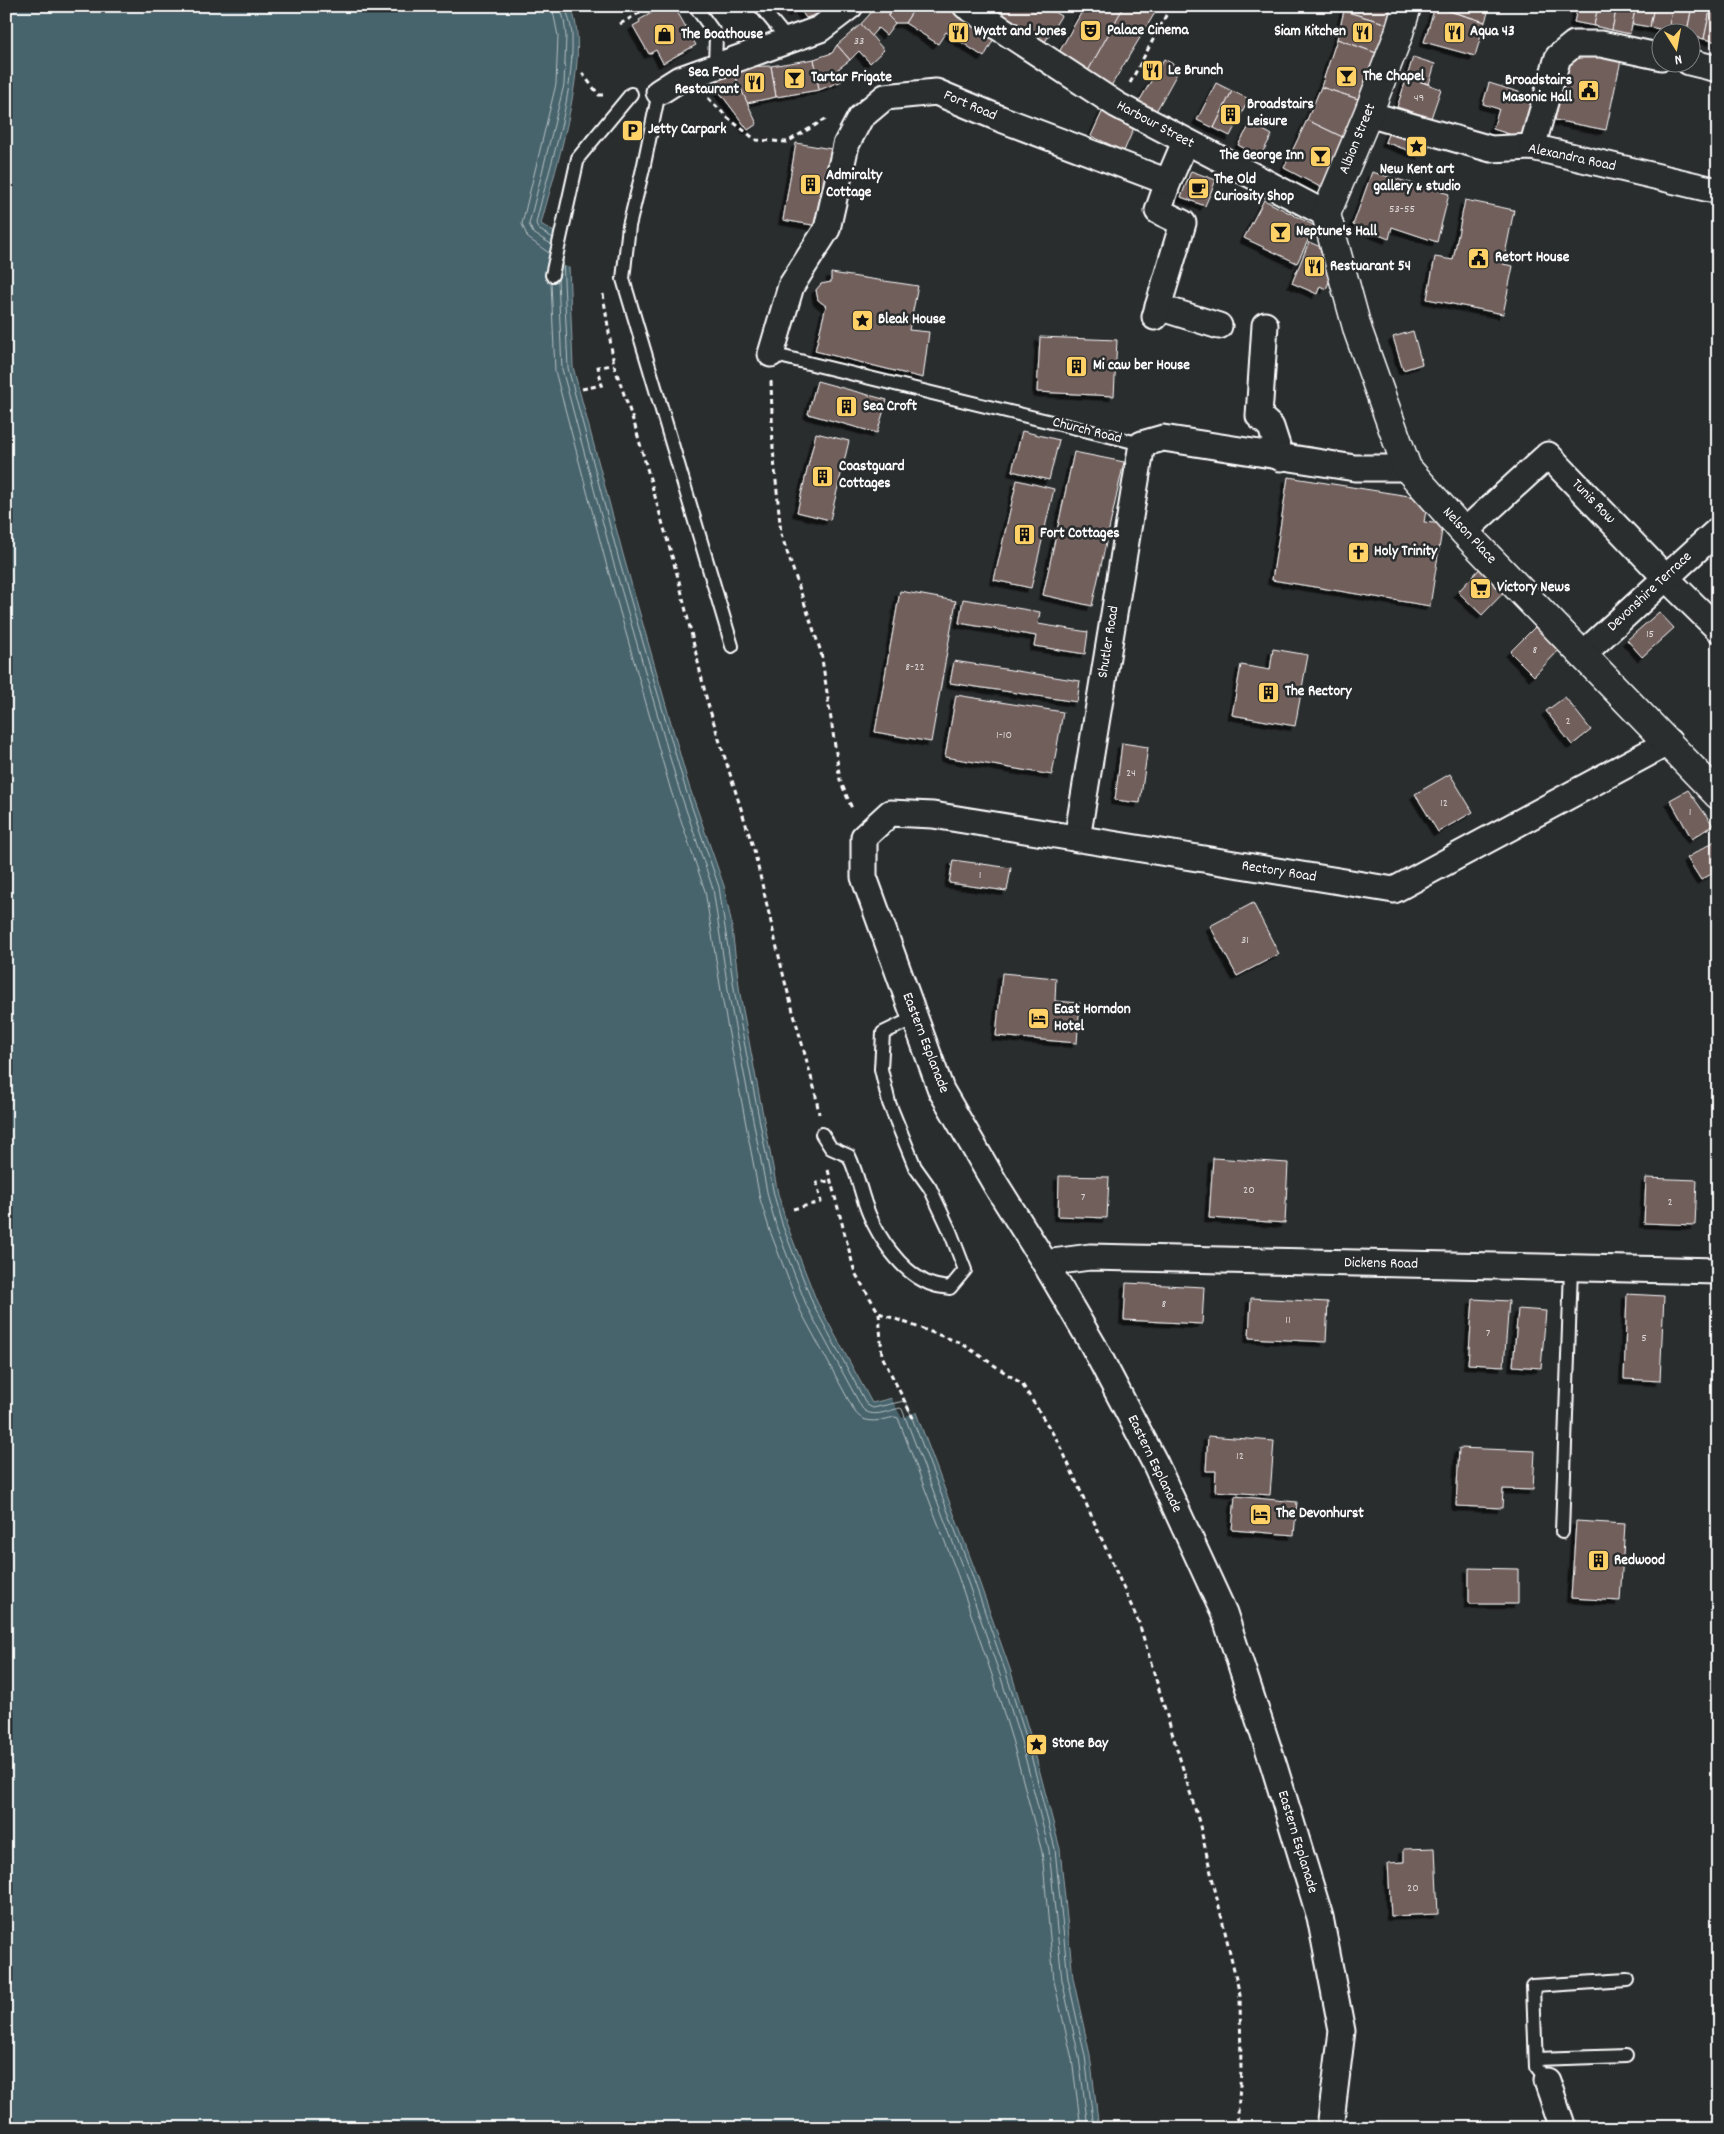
<svg xmlns="http://www.w3.org/2000/svg" width="1724" height="2134" font-family="Dekko,sans-serif">
<style>
.water{fill:#47636c;stroke:#91a1a7}
.pier{fill:#2a2d2e}
.lines{fill:none;stroke-linecap:round;stroke-linejoin:round}
.shore{stroke:#b5c1c4;stroke-width:1}
.building{fill:#715e5c;stroke:#fff;filter:url(#shadow)}
.lane-casing{stroke:#fff;stroke-width:16}
.street-casing{stroke:#fff;stroke-width:29}
.secondary-casing{stroke:#fff;stroke-width:31}
.path{stroke:#fff;stroke-width:3;stroke-dasharray:5 4;stroke-linecap:butt}
.lane{stroke:#2a2d2e;stroke-width:12}
.street{stroke:#2a2d2e;stroke-width:25}
.secondary{stroke:#2a2d2e;stroke-width:28}
.labels{text-anchor:middle;dominant-baseline:central;stroke-width:5;stroke-linejoin:round;paint-order:stroke}
.number-label{font-size:12px;fill:#dcd7d6}
.poi-label{font-size:15px;font-weight:bold;fill:#fff;stroke:#2a2d2e;text-anchor:start}
.street-label{font-size:15px;fill:#fff;stroke:#2a2d2e}
</style>
<defs>
<filter id="shadow"><feDropShadow dx="-4.5" dy="4.5" stdDeviation="0" flood-color="#0009"/></filter>
</defs>
<rect width="100%" height="100%" fill="#2a2d2e"/>
<filter id="ink" filterUnits="userSpaceOnUse"><feTurbulence type="fractalNoise" baseFrequency=".02" numOctaves="2"/><feDisplacementMap in="SourceGraphic" scale="10" xChannelSelector="R" yChannelSelector="G"/><feConvolveMatrix kernelMatrix="1 2 1 2 8 2 1 2 1" color-interpolation-filters="sRGB"/></filter>
<g filter="url(#ink)">
<path class="water" d="M6,6H570C594,53 554,173 541,224L568,241L573,367L624,558L689,786L724,886L731,921L740,994L778,1194L787,1225L817,1302L872,1403L909,1394L975,1570L1011,1672L1031,1738L1060,1849L1073,1978L1090,2055L1099,2128H6Z"/>
<g class="pier">
<polygon points="555,231 570,240 571,268 548,261"/>
<polygon points="909,1392 918,1411 902,1418 890,1396"/>
</g>
<g class="lines">
<g class="shore">
<path d="M553,238L538,229L536,223C550,162 574,100 572,36C572,25 567,16 566,6"/>
<polyline points="551,244 533,233 529,224 564,85 566,36 564,20 560,6"/>
<polyline points="549,253 528,238 522,224 556,84 558,36 552,6"/>
<polyline points="563,258 568,368 619,560 685,787 719,887 735,995 774,1195 783,1227 813,1304 867,1405 873,1408 904,1401 906,1402 971,1572 1006,1673 1027,1740 1055,1849 1068,1979 1085,2056 1094,2128"/>
<path d="M558,279L562,369L613,561L679,789L713,889L729,996L768,1197L777,1229L807,1307L862,1408C871,1419 887,1411 900,1408L902,1409L965,1574L1000,1675L1021,1741L1049,1850L1062,1980L1079,2057L1088,2128"/>
<path d="M551,282L555,371L606,563L671,791L705,891L722,997L760,1199L770,1231L800,1310L855,1412C866,1426 880,1420 895,1417L898,1418L958,1576L993,1678L1013,1743L1042,1852L1054,1981L1072,2059L1081,2128"/>
</g>
</g>
<g class="building">
<polygon points="664,6 674,6 696,45 663,63 656,50 649,54 633,26 640,22 639,20"/>
<polygon points="788,6 832,6 827,11 806,18 799,8 793,13"/>
<polygon points="877,6 894,6 888,16 895,23 886,35 878,28 871,36 861,24"/>
<polygon points="894,6 916,6 905,23 895,23 888,16"/>
<polygon points="916,6 956,6 998,31 984,57 946,32 938,44 905,23"/>
<polygon points="974,6 1043,6 1061,16 1040,50"/>
<polygon points="1085,6 1124,7 1088,71 1058,54"/>
<polygon points="1124,6 1159,6 1111,86 1088,71"/>
<polygon points="1345,6 1393,6 1388,24 1344,11"/>
<polygon points="1435,6 1490,6 1485,22"/>
<polygon points="1578,6 1598,6 1594,26 1574,22"/>
<polygon points="1598,6 1617,6 1612,30 1594,26"/>
<polygon points="1617,6 1636,6 1630,34 1612,30"/>
<polygon points="1636,6 1654,6 1650,27 1632,24"/>
<polygon points="1654,6 1673,6 1668,31 1650,27"/>
<polygon points="1673,6 1692,6 1687,32 1668,31"/>
<polygon points="1692,6 1711,6 1704,39 1692,36 1692,32 1687,32"/>
<polygon points="1711,6 1718,6 1718,42 1704,39"/>
<polygon points="1435,7 1485,22 1475,56 1424,42"/>
<polygon points="1344,11 1388,24 1379,54 1337,39"/>
<polygon points="861,24 884,50 870,63 859,51 850,60 837,45"/>
<polygon points="1337,39 1379,54 1361,100 1321,87"/>
<polygon points="837,45 850,60 838,69 842,81 819,90 814,59 832,53"/>
<polygon points="1587,52 1621,60 1606,130 1555,120 1568,60"/>
<polygon points="1413,57 1435,64 1429,84 1407,77"/>
<polygon points="814,59 819,90 776,97 771,66"/>
<polygon points="1164,59 1180,68 1154,115 1137,105"/>
<polygon points="771,66 776,97 747,103 731,67"/>
<polygon points="731,67 757,124 748,130 711,81"/>
<polygon points="1407,77 1441,89 1431,118 1397,107"/>
<polygon points="1216,83 1232,91 1214,128 1197,120"/>
<polygon points="1489,83 1535,97 1522,138 1493,129 1499,109 1483,104"/>
<polygon points="1321,87 1361,100 1355,143 1307,120"/>
<polygon points="1232,91 1249,99 1230,136 1214,128"/>
<polygon points="1104,108 1136,123 1124,151 1091,136"/>
<polygon points="1307,120 1355,143 1324,189 1284,168"/>
<polygon points="1251,123 1272,135 1260,157 1238,145"/>
<polygon points="1390,129 1426,142 1421,155 1385,142"/>
<polygon points="796,143 837,150 824,227 783,220"/>
<polygon points="1191,171 1216,180 1205,206 1181,197"/>
<polygon points="1372,172 1449,194 1437,242 1392,227 1389,239 1353,225"/>
<polygon points="1264,200 1315,226 1297,263 1244,238"/>
<polygon points="1465,200 1514,210 1503,264 1513,266 1503,314 1427,299 1435,257 1453,260"/>
<polygon points="1309,242 1332,252 1335,268 1326,289 1320,286 1317,294 1292,283"/>
<polygon points="831,273 918,286 909,330 929,332 923,378 815,351 826,306 818,300 816,290 821,284 831,282"/>
<polygon points="1413,331 1422,364 1403,370 1393,337"/>
<polygon points="1040,337 1117,340 1114,396 1037,392"/>
<polygon points="817,381 887,400 877,433 808,414"/>
<polygon points="1022,431 1059,440 1049,480 1012,471"/>
<polygon points="816,433 849,441 830,520 797,512"/>
<polygon points="1074,452 1124,462 1092,606 1043,595"/>
<polygon points="1288,477 1428,499 1424,522 1443,524 1430,606 1272,580"/>
<polygon points="1017,480 1054,489 1031,588 994,580"/>
<polygon points="1485,563 1510,586 1482,615 1458,592"/>
<polygon points="900,591 956,601 931,742 875,732"/>
<polygon points="963,599 1040,612 1038,624 1088,632 1085,654 1034,646 1036,636 959,623"/>
<polygon points="1659,612 1674,628 1642,657 1627,640"/>
<polygon points="1537,625 1561,648 1534,676 1510,652"/>
<polygon points="1273,649 1308,655 1295,726 1232,715 1241,665 1270,670"/>
<polygon points="954,661 1080,681 1077,702 950,683"/>
<polygon points="956,695 1063,712 1052,775 945,757"/>
<polygon points="1565,697 1591,730 1572,745 1546,711"/>
<polygon points="1122,743 1148,747 1140,803 1115,800"/>
<polygon points="1450,774 1473,812 1438,832 1415,794"/>
<polygon points="1688,790 1713,825 1692,839 1670,800"/>
<polygon points="1718,839 1718,870 1701,880 1687,858"/>
<polygon points="953,860 1011,868 1007,891 949,883"/>
<polygon points="1253,903 1279,954 1237,976 1210,926"/>
<polygon points="1002,973 1056,978 1055,1001 1080,1003 1077,1043 996,1036"/>
<polygon points="1213,1158 1288,1163 1285,1223 1209,1218"/>
<polygon points="1059,1176 1109,1177 1107,1218 1058,1216"/>
<polygon points="1646,1178 1697,1180 1695,1225 1644,1223"/>
<polygon points="1126,1283 1204,1287 1202,1324 1124,1320"/>
<polygon points="1627,1294 1664,1296 1660,1381 1624,1379"/>
<polygon points="1251,1298 1328,1302 1326,1342 1249,1338"/>
<polygon points="1473,1299 1509,1301 1504,1366 1468,1364"/>
<polygon points="1518,1309 1546,1311 1541,1368 1513,1366"/>
<polygon points="1208,1436 1274,1441 1270,1495 1215,1491 1216,1471 1206,1471"/>
<polygon points="1459,1448 1535,1451 1533,1490 1503,1489 1502,1508 1456,1506"/>
<polygon points="1235,1496 1297,1502 1294,1535 1232,1530"/>
<polygon points="1576,1521 1625,1524 1620,1601 1571,1598"/>
<polygon points="1469,1568 1518,1569 1518,1604 1469,1604"/>
<polygon points="1435,1848 1438,1914 1391,1916 1388,1863 1404,1862 1404,1849"/>
</g>
<g class="lines">
<defs>
<g id="lane">
<polyline points="695,6 716,35 715,66"/>
<polyline points="760,6 788,40"/>
<polyline points="659,92 643,169 629,226 623,279 732,646"/>
<polyline points="552,275 578,158 631,94"/>
<polyline points="771,354 1142,444"/>
<path d="M822,1134L831,1148L849,1156C858,1175 861,1195 869,1214C879,1238 900,1269 924,1281C932,1286 941,1287 950,1288L965,1270L950,1231L930,1188L915,1167L889,1103L881,1069L883,1033L914,1018"/>
<polyline points="1562,1532 1571,1268"/>
<polyline points="1536,2059 1626,2056"/>
<polyline points="1547,2081 1536,2067 1533,1986 1627,1980"/>
</g>
<g id="street">
<polyline points="966,6 991,22"/>
<polyline points="992,23 1117,105 1326,214"/>
<polyline points="1689,62 1718,69"/>
<polyline points="659,92 678,80 820,29 850,6"/>
<polyline points="1368,114 1491,149 1532,147 1718,191"/>
<polyline points="1532,147 1558,57 1574,44 1601,44 1662,57"/>
<polyline points="1158,307 1219,326"/>
<polyline points="1155,317 1183,223 1158,211 1168,182"/>
<polyline points="1265,325 1259,416 1271,427 1281,458"/>
<polyline points="771,354 791,286 827,229 846,145 860,118 885,97 936,92 1001,119 1168,182 1185,142"/>
<polyline points="1464,532 1548,455 1665,577 1718,629"/>
<polyline points="1583,654 1718,530"/>
<polyline points="1077,839 1142,444 1163,438 1355,468 1407,468"/>
<polyline points="1045,1263 1090,1257 1718,1271"/>
<polyline points="1547,2081 1561,2122 1561,2128"/>
<polyline points="1330,2128 1342,2031 1320,1917 1274,1766 1224,1613 1155,1463 1093,1345 1045,1263 996,1185 941,1090 864,877 864,837 890,813 933,815 1394,890 1669,742"/>
</g>
<polyline id="secondary" points="1407,6 1398,36 1368,114 1326,214 1358,331 1407,468 1464,532 1718,795"/>
</defs>
<use href="#lane" class="lane-casing"/>
<use href="#street" class="street-casing"/>
<use href="#secondary" class="secondary-casing"/>
<g class="path">
<polyline points="620,24 651,6"/>
<polyline points="582,73 599,95 603,95"/>
<polyline points="1130,83 1171,6"/>
<polyline points="708,98 728,118 756,140 787,142 829,117"/>
<polyline points="603,294 614,365 635,426 679,581 707,701 754,850 785,982 815,1091 819,1114"/>
<polyline points="771,381 773,449 781,534 821,652 840,780 853,811"/>
<polyline points="582,389 602,385 598,367 614,365"/>
<polyline points="828,1170 855,1273 879,1313 961,1343 1022,1384 1060,1445 1139,1623 1199,1822 1240,1995 1241,2071 1237,2128"/>
<polyline points="793,1209 821,1202 817,1183 829,1181"/>
<polyline points="879,1313 882,1356 915,1422"/>
</g>
<use href="#lane" class="lane"/>
<use href="#street" class="street"/>
<use href="#secondary" class="secondary"/>
</g>
</g>
<defs>
<symbol id="theatre-square" viewBox="-11 -11 22 22"><rect x="-9" y="-9" width="18" height="18" rx="4" fill="#ffd166" stroke="#2a2d2e"/><path d="M-5-5.5Q0-4 5-5.5V0Q5 5 0 6Q-5 5-5 0ZM-3.3-2.5H-1v1.5H-3.3ZM1-2.5H3.3v1.5H1ZM-2.8 1Q0 5.5 2.8 1Z" fill="#111"/></symbol>
<symbol id="restaurant-square" viewBox="-11 -11 22 22"><rect x="-9" y="-9" width="18" height="18" rx="4" fill="#ffd166" stroke="#2a2d2e"/><path d="M-5-6h1v4h1v-4h1v4h1v-4h1v5L-1.5 .5V6h-2V.5L-5-1ZM5-6V6H3V1.5H1.5Q1.5-4 5-6Z" fill="#111"/></symbol>
<symbol id="shop-square" viewBox="-11 -11 22 22"><rect x="-9" y="-9" width="18" height="18" rx="4" fill="#ffd166" stroke="#2a2d2e"/><path d="M-5-2.5h2.3a2.7 3.5 0 0 1 5.4 0H5L5.5 6h-11ZM-1.5-2.5h3a1.5 2.3 0 0 0-3 0Z" fill="#111"/></symbol>
<symbol id="bar-square" viewBox="-11 -11 22 22"><rect x="-9" y="-9" width="18" height="18" rx="4" fill="#ffd166" stroke="#2a2d2e"/><path d="M-6-5H6L.8 .8V4.5H3.5V6h-7V4.5H-.8V.8Z" fill="#111"/></symbol>
<symbol id="civic-square" viewBox="-11 -11 22 22"><rect x="-9" y="-9" width="18" height="18" rx="4" fill="#ffd166" stroke="#2a2d2e"/><path d="M-.6-6.5H3V-4.5H.6V-3L4-1V1h2V6H-6V1h2V-1L-.6-3ZM-1.2 2.5V6h2.4V2.5Z" fill="#111"/></symbol>
<symbol id="building-square" viewBox="-11 -11 22 22"><rect x="-9" y="-9" width="18" height="18" rx="4" fill="#ffd166" stroke="#2a2d2e"/><path d="M-4-6H4V6H1V3H-1V6H-4ZM-2.5-4.3h1.7v1.8h-1.7ZM.8-4.3h1.7v1.8H.8ZM-2.5-1h1.7V.8h-1.7ZM.8-1h1.7V.8H.8Z" fill="#111"/></symbol>
<symbol id="parking-square" viewBox="-11 -11 22 22"><rect x="-9" y="-9" width="18" height="18" rx="4" fill="#ffd166" stroke="#2a2d2e"/><path d="M-3.5-5.5H1a3.5 3.5 0 0 1 0 7H-1V5.5H-3.5ZM-1-3.4V-.6H.8a1.4 1.4 0 0 0 0-2.8Z" fill="#111"/></symbol>
<symbol id="sight-square" viewBox="-11 -11 22 22"><rect x="-9" y="-9" width="18" height="18" rx="4" fill="#ffd166" stroke="#2a2d2e"/><path d="M0-6L1.8-2.2L6-1.7L2.9 1.2L3.7 5.4L0 3.3L-3.7 5.4L-2.9 1.2L-6-1.7L-1.8-2.2Z" fill="#111"/></symbol>
<symbol id="cafe-square" viewBox="-11 -11 22 22"><rect x="-9" y="-9" width="18" height="18" rx="4" fill="#ffd166" stroke="#2a2d2e"/><path d="M-5.5-4.5H6V0H3Q3 3.5 0 3.5H-2.5Q-5.5 3.5-5.5 0ZM3-3.2v2h1.7v-2ZM-6 4.5H4V6H-6Z" fill="#111"/></symbol>
<symbol id="church-square" viewBox="-11 -11 22 22"><rect x="-9" y="-9" width="18" height="18" rx="4" fill="#ffd166" stroke="#2a2d2e"/><path d="M-1.2-6h2.4v3.5h3.3v2.4h-3.3V6h-2.4V-.1h-3.3v-2.4h3.3Z" fill="#111"/></symbol>
<symbol id="supermarket-square" viewBox="-11 -11 22 22"><rect x="-9" y="-9" width="18" height="18" rx="4" fill="#ffd166" stroke="#2a2d2e"/><path d="M-6-5.5h2.5l.6 2H6L4.5 2H-2.5L-4.4-4H-6ZM-1.5 3.2a1.3 1.3 0 1 0 .1 0ZM3 3.2a1.3 1.3 0 1 0 .1 0Z" fill="#111"/></symbol>
<symbol id="hotel-square" viewBox="-11 -11 22 22"><rect x="-9" y="-9" width="18" height="18" rx="4" fill="#ffd166" stroke="#2a2d2e"/><path d="M-6-4.5h1.5V1H6V5H4.5V3h-9V5H-6ZM-4 0a1.8 1.8 0 1 1 3.6 0ZM.5 0V-2.5h3Q6-2.5 6 0Z" fill="#111"/></symbol>
</defs>
<g fill-rule="evenodd">
<use href="#theatre-square" x="1078" y="18" width="25" height="25"/>
<use href="#restaurant-square" x="946" y="20" width="25" height="25"/>
<use href="#restaurant-square" x="1350" y="20" width="25" height="25"/>
<use href="#restaurant-square" x="1442" y="20" width="25" height="25"/>
<use href="#shop-square" x="652" y="22" width="25" height="25"/>
<use href="#restaurant-square" x="1140" y="58" width="25" height="25"/>
<use href="#bar-square" x="1334" y="64" width="25" height="25"/>
<use href="#bar-square" x="782" y="66" width="25" height="25"/>
<use href="#restaurant-square" x="742" y="70" width="25" height="25"/>
<use href="#civic-square" x="1576" y="78" width="25" height="25"/>
<use href="#building-square" x="1218" y="102" width="25" height="25"/>
<use href="#parking-square" x="620" y="118" width="25" height="25"/>
<use href="#sight-square" x="1404" y="134" width="25" height="25"/>
<use href="#bar-square" x="1308" y="144" width="25" height="25"/>
<use href="#building-square" x="798" y="172" width="25" height="25"/>
<use href="#cafe-square" x="1186" y="176" width="25" height="25"/>
<use href="#bar-square" x="1268" y="220" width="25" height="25"/>
<use href="#civic-square" x="1466" y="246" width="25" height="25"/>
<use href="#restaurant-square" x="1302" y="254" width="25" height="25"/>
<use href="#sight-square" x="850" y="308" width="25" height="25"/>
<use href="#building-square" x="1064" y="354" width="25" height="25"/>
<use href="#building-square" x="834" y="394" width="25" height="25"/>
<use href="#building-square" x="810" y="464" width="25" height="25"/>
<use href="#building-square" x="1012" y="522" width="25" height="25"/>
<use href="#church-square" x="1346" y="540" width="25" height="25"/>
<use href="#supermarket-square" x="1468" y="576" width="25" height="25"/>
<use href="#building-square" x="1256" y="680" width="25" height="25"/>
<use href="#hotel-square" x="1026" y="1006" width="25" height="25"/>
<use href="#hotel-square" x="1248" y="1502" width="25" height="25"/>
<use href="#building-square" x="1586" y="1548" width="25" height="25"/>
<use href="#sight-square" x="1024" y="1732" width="25" height="25"/>
</g>
<g class="labels">
<g class="number-label">
<text x="859" y="41">33</text>
<text x="1419" y="98">49</text>
<text x="1402" y="209">53-55</text>
<text x="1650" y="634">15</text>
<text x="1535" y="650">8</text>
<text x="915" y="667">8-22</text>
<text x="1568" y="721">2</text>
<text x="1004" y="735">1-10</text>
<text x="1131" y="773">24</text>
<text x="1444" y="803">12</text>
<text x="1690" y="812">1</text>
<text x="980" y="875">1</text>
<text x="1245" y="940">31</text>
<text x="1249" y="1190">20</text>
<text x="1083" y="1197">7</text>
<text x="1670" y="1202">2</text>
<text x="1164" y="1304">8</text>
<text x="1288" y="1320">11</text>
<text x="1488" y="1333">7</text>
<text x="1644" y="1338">5</text>
<text x="1240" y="1456">12</text>
<text x="1413" y="1888">20</text>
</g>
<g class="poi-label">
<text x="1107" y="31">Palace Cinema</text>
<text x="974" y="32">Wyatt and Jones</text>
<text x="1346" y="32" text-anchor="end">Siam Kitchen</text>
<text x="1470" y="32">Aqua 43</text>
<text x="681" y="35">The Boathouse</text>
<text x="1168" y="71">Le Brunch</text>
<text x="739" y="73" text-anchor="end">Sea Food<tspan x="739" dy="17">Restaurant</tspan></text>
<text x="1363" y="77">The Chapel</text>
<text x="811" y="78">Tartar Frigate</text>
<text x="1572" y="81" text-anchor="end">Broadstairs<tspan x="1572" dy="17">Masonic Hall</tspan></text>
<text x="1247" y="105">Broadstairs<tspan x="1247" dy="17">Leisure</tspan></text>
<text x="648" y="130">Jetty Carpark</text>
<text x="1304" y="156" text-anchor="end">The George Inn</text>
<text x="1417" y="170" text-anchor="middle">New Kent art<tspan x="1417" dy="17">gallery &amp; studio</tspan></text>
<text x="826" y="176">Admiralty<tspan x="826" dy="17">Cottage</tspan></text>
<text x="1214" y="180">The Old<tspan x="1214" dy="17">Curiosity Shop</tspan></text>
<text x="1296" y="232">Neptune's Hall</text>
<text x="1495" y="258">Retort House</text>
<text x="1330" y="267">Restuarant 54</text>
<text x="878" y="320">Bleak House</text>
<text x="1093" y="366">Mi caw ber House</text>
<text x="863" y="407">Sea Croft</text>
<text x="839" y="467">Coastguard<tspan x="839" dy="17">Cottages</tspan></text>
<text x="1040" y="534">Fort Cottages</text>
<text x="1374" y="552">Holy Trinity</text>
<text x="1497" y="588">Victory News</text>
<text x="1285" y="692">The Rectory</text>
<text x="1054" y="1010">East Horndon<tspan x="1054" dy="17">Hotel</tspan></text>
<text x="1276" y="1514">The Devonhurst</text>
<text x="1614" y="1561">Redwood</text>
<text x="1052" y="1744">Stone Bay</text>
</g>
<g class="street-label">
<text transform="translate(970 106) rotate(23)">Fort Road</text>
<text transform="translate(1155 125) rotate(28)">Harbour Street</text>
<text transform="translate(1358 139) rotate(-68)">Albion Street</text>
<text transform="translate(1572 158) rotate(12)">Alexandra Road</text>
<text transform="translate(1087 431) rotate(14)">Church Road</text>
<text transform="translate(1593 502) rotate(46)">Tunis Row</text>
<text transform="translate(1469 536) rotate(47)">Nelson Place</text>
<text transform="translate(1650 592) rotate(-43)">Devonshire Terrace</text>
<text transform="translate(1109 642) rotate(-81)">Shutler Road</text>
<text transform="translate(1279 872) rotate(9)">Rectory Road</text>
<text transform="translate(925 1043) rotate(69)">Eastern Esplanade</text>
<text transform="translate(1381 1264) rotate(1)">Dickens Road</text>
<text transform="translate(1154 1464) rotate(64)">Eastern Esplanade</text>
<text transform="translate(1297 1842) rotate(73)">Eastern Esplanade</text>
</g>
</g>
<rect width="1724" height="2134" fill="none" stroke="#2a2d2e" stroke-width="25"/>
<rect x="12" y="12" width="1699" height="2109" fill="none" stroke="#fff" stroke-width="2" filter="url(#ink)"/>
<g transform="translate(1676 48) rotate(169)"><circle r="24" fill="#2a2d2e" stroke="#7f8182"/>
<path d="M0-4L9 19L0 12L-9 19Z" fill="#ffd166"/>
<text y="-8" font-size="14" font-weight="bold" text-anchor="middle" fill="#ffffff">N</text>
</g>
</svg>
